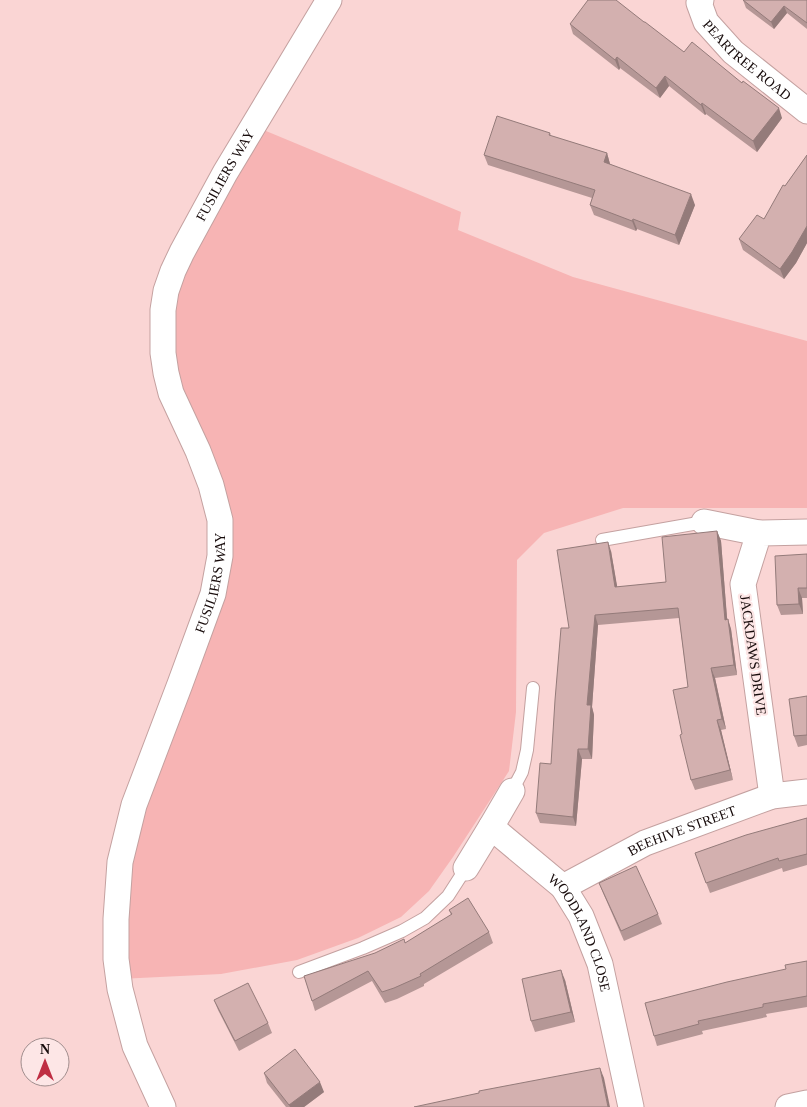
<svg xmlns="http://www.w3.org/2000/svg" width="807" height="1107" font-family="'Times New Roman',serif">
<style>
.green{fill:#f7b4b4}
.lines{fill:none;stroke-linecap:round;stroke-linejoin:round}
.lane-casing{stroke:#c4a1a0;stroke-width:14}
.street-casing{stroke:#c4a1a0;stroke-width:27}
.lane{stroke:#fff;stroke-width:12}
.street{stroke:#fff;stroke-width:25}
.wall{fill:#b59796}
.shaded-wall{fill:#947b7a}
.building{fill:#d3b0af;stroke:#947b7a}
.labels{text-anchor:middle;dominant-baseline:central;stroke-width:4.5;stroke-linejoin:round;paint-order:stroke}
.street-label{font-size:14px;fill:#170b0b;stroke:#fde6e6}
</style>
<rect width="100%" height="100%" fill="#fad5d4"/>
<polygon class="green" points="254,126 461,212 458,230 573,277 807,341 807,508 623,508 544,533 517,560 516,712 509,771 453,857 429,891 401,917 358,938 297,960 221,974 119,979 120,862 220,556 198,451 163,311"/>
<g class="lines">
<defs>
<g id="lane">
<polyline points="602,540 704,522"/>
<polyline points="512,791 522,772 527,750 533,688"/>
<polyline points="299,972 363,948 402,931 425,918 448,896 466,868"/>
</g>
<g id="street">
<path id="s1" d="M701,0L699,3L706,22L733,52L807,111"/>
<polyline points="704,522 759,533"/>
<path id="s2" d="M512,791L491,827L563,887L581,916L600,964L631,1107"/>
<polyline points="772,796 743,584 759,533 807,532"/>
<polyline points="466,868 491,827"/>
<path id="s3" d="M563,887L645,843L772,796L807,792"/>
<path id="s4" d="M163,1107L135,1046L120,989L116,959V919L120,862L134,805L180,684L213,594L220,556V520L211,485L198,451L171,393L166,373L163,353V310L166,291L173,271L182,252L225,173L329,0"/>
<polyline points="788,1107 807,1103"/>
</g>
</defs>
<use href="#lane" class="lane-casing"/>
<use href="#street" class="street-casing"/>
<use href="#lane" class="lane"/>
<use href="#street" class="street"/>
</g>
<g class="wall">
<polygon points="743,0 807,0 807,29 787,13 774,29 746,8"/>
<polygon points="644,22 684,52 782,118 757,152 706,114 705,115 669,86 660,98 620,68 619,70 573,34 570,24"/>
<polygon points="550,133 551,136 607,153 610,164 695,205 679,245 637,229 636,231 594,215 590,205 592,198 488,165 484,155"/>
<polygon points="807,155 807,243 796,263 784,279 743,250 739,239 764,219 785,186"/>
<polygon points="717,531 721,541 727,619 731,629 737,675 715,678 726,729 721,730 733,780 695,790 691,780 682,734 688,687 679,618 598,625 592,707 594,715 592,759 582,759 576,826 540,823 536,813 551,764 569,628 611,551 617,587 666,582"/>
<polygon points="807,554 807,598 802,598 803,614 781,615 777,605"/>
<polygon points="807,696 807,745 798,747 794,736"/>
<polygon points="807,818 807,865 783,872 782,868 710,893 695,853"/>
<polygon points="599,883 658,914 662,924 624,941 603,893"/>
<polygon points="449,910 489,932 493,943 424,984 424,986 397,999 385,1003 372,981 315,1011 312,1001 451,915"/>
<polygon points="807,961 807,1007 766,1014 767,1017 702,1031 703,1034 657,1046 654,1036 786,969"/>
<polygon points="565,980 575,1022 535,1032 531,1021"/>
<polygon points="214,1000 268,1023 272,1033 239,1051 218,1010"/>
<polygon points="264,1073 324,1092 304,1107 286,1107 267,1083"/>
</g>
<g class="shaded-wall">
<polygon points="784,6 787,13 774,29 771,22"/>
<polygon points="617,57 620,68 619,70 615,60"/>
<polygon points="665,76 669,86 660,98 656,88"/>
<polygon points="702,103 706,114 705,115 701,105"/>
<polygon points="779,108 782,118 757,152 753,141"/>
<polygon points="607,153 610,164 608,172 604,162"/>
<polygon points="691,194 695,205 679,245 675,235"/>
<polygon points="633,219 637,229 636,231 632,221"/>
<polygon points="807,226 807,243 796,263 784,279 780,269"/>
<polygon points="717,531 721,541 728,630 725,620"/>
<polygon points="608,542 611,551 619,597 615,587"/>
<polygon points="798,588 802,598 803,614 799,604"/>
<polygon points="595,615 598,625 592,707 594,715 592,759 588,749 587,705"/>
<polygon points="728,619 731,629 737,675 734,665"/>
<polygon points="711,668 715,678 726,729 722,719"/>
<polygon points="717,720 721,730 733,780 730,770"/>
<polygon points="578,749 582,759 576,826 573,817"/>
<polygon points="561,970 565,980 575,1022 571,1012"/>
<polygon points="600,1068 604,1078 610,1107 608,1107"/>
<polygon points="320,1082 324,1092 304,1107 290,1107 289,1105"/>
</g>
<g class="building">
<polygon points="588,0 616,0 644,22 645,22 684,52 692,42 742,83 743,81 779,108 753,141 702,103 701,105 665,76 656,88 617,57 615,60 570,24"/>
<polygon points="743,0 807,0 807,23 784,6 771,22"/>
<polygon points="497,116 550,133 549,135 607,153 604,162 691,194 675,235 633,219 632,221 590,205 595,190 484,155"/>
<polygon points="807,155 807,226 792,252 780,269 739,239 757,215 764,219 783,185 785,186"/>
<polygon points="717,531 725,620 728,619 734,665 711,668 722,719 717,720 730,770 691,780 680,735 682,734 673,690 688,687 678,608 595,615 587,705 591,705 588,749 578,749 573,817 536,813 540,763 551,764 555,700 561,628 569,628 557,550 608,542 615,587 666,582 662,537"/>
<polygon points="807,554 807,588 798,588 799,604 777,605 775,556"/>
<polygon points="807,696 807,735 794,736 789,699"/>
<polygon points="807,818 807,854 779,861 778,858 706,883 695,853 746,835"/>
<polygon points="636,866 658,914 621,931 599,883"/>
<polygon points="468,898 489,932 420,974 421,976 394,988 382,992 368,971 312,1001 304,976 375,953 404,939 405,943 452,914 449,910"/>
<polygon points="807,961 807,996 763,1004 763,1007 698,1021 699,1024 654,1036 645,1003 727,982 786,969 785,965"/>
<polygon points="561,970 571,1012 531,1021 522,979"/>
<polygon points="248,983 268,1023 235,1041 214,1000"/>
<polygon points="295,1049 320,1082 289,1105 264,1073"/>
<polygon points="600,1068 608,1107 414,1107 479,1093 479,1091"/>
</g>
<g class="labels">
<g class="street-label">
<text stroke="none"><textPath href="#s1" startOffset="80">PEARTREE ROAD</textPath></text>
<text stroke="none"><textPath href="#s4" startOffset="982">FUSILIERS WAY</textPath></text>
<text stroke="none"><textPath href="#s4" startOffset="548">FUSILIERS WAY</textPath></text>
<text transform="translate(753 655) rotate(82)">JACKDAWS DRIVE</text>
<text stroke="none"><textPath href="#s3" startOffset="132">BEEHIVE STREET</textPath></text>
<text stroke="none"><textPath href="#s2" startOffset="184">WOODLAND CLOSE</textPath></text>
</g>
</g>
<g transform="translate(45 1062)"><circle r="24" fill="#fde6e6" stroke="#a18e8e"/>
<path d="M0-4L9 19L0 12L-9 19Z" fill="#bf2e43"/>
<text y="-8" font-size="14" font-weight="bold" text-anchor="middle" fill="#170b0b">N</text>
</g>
</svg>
